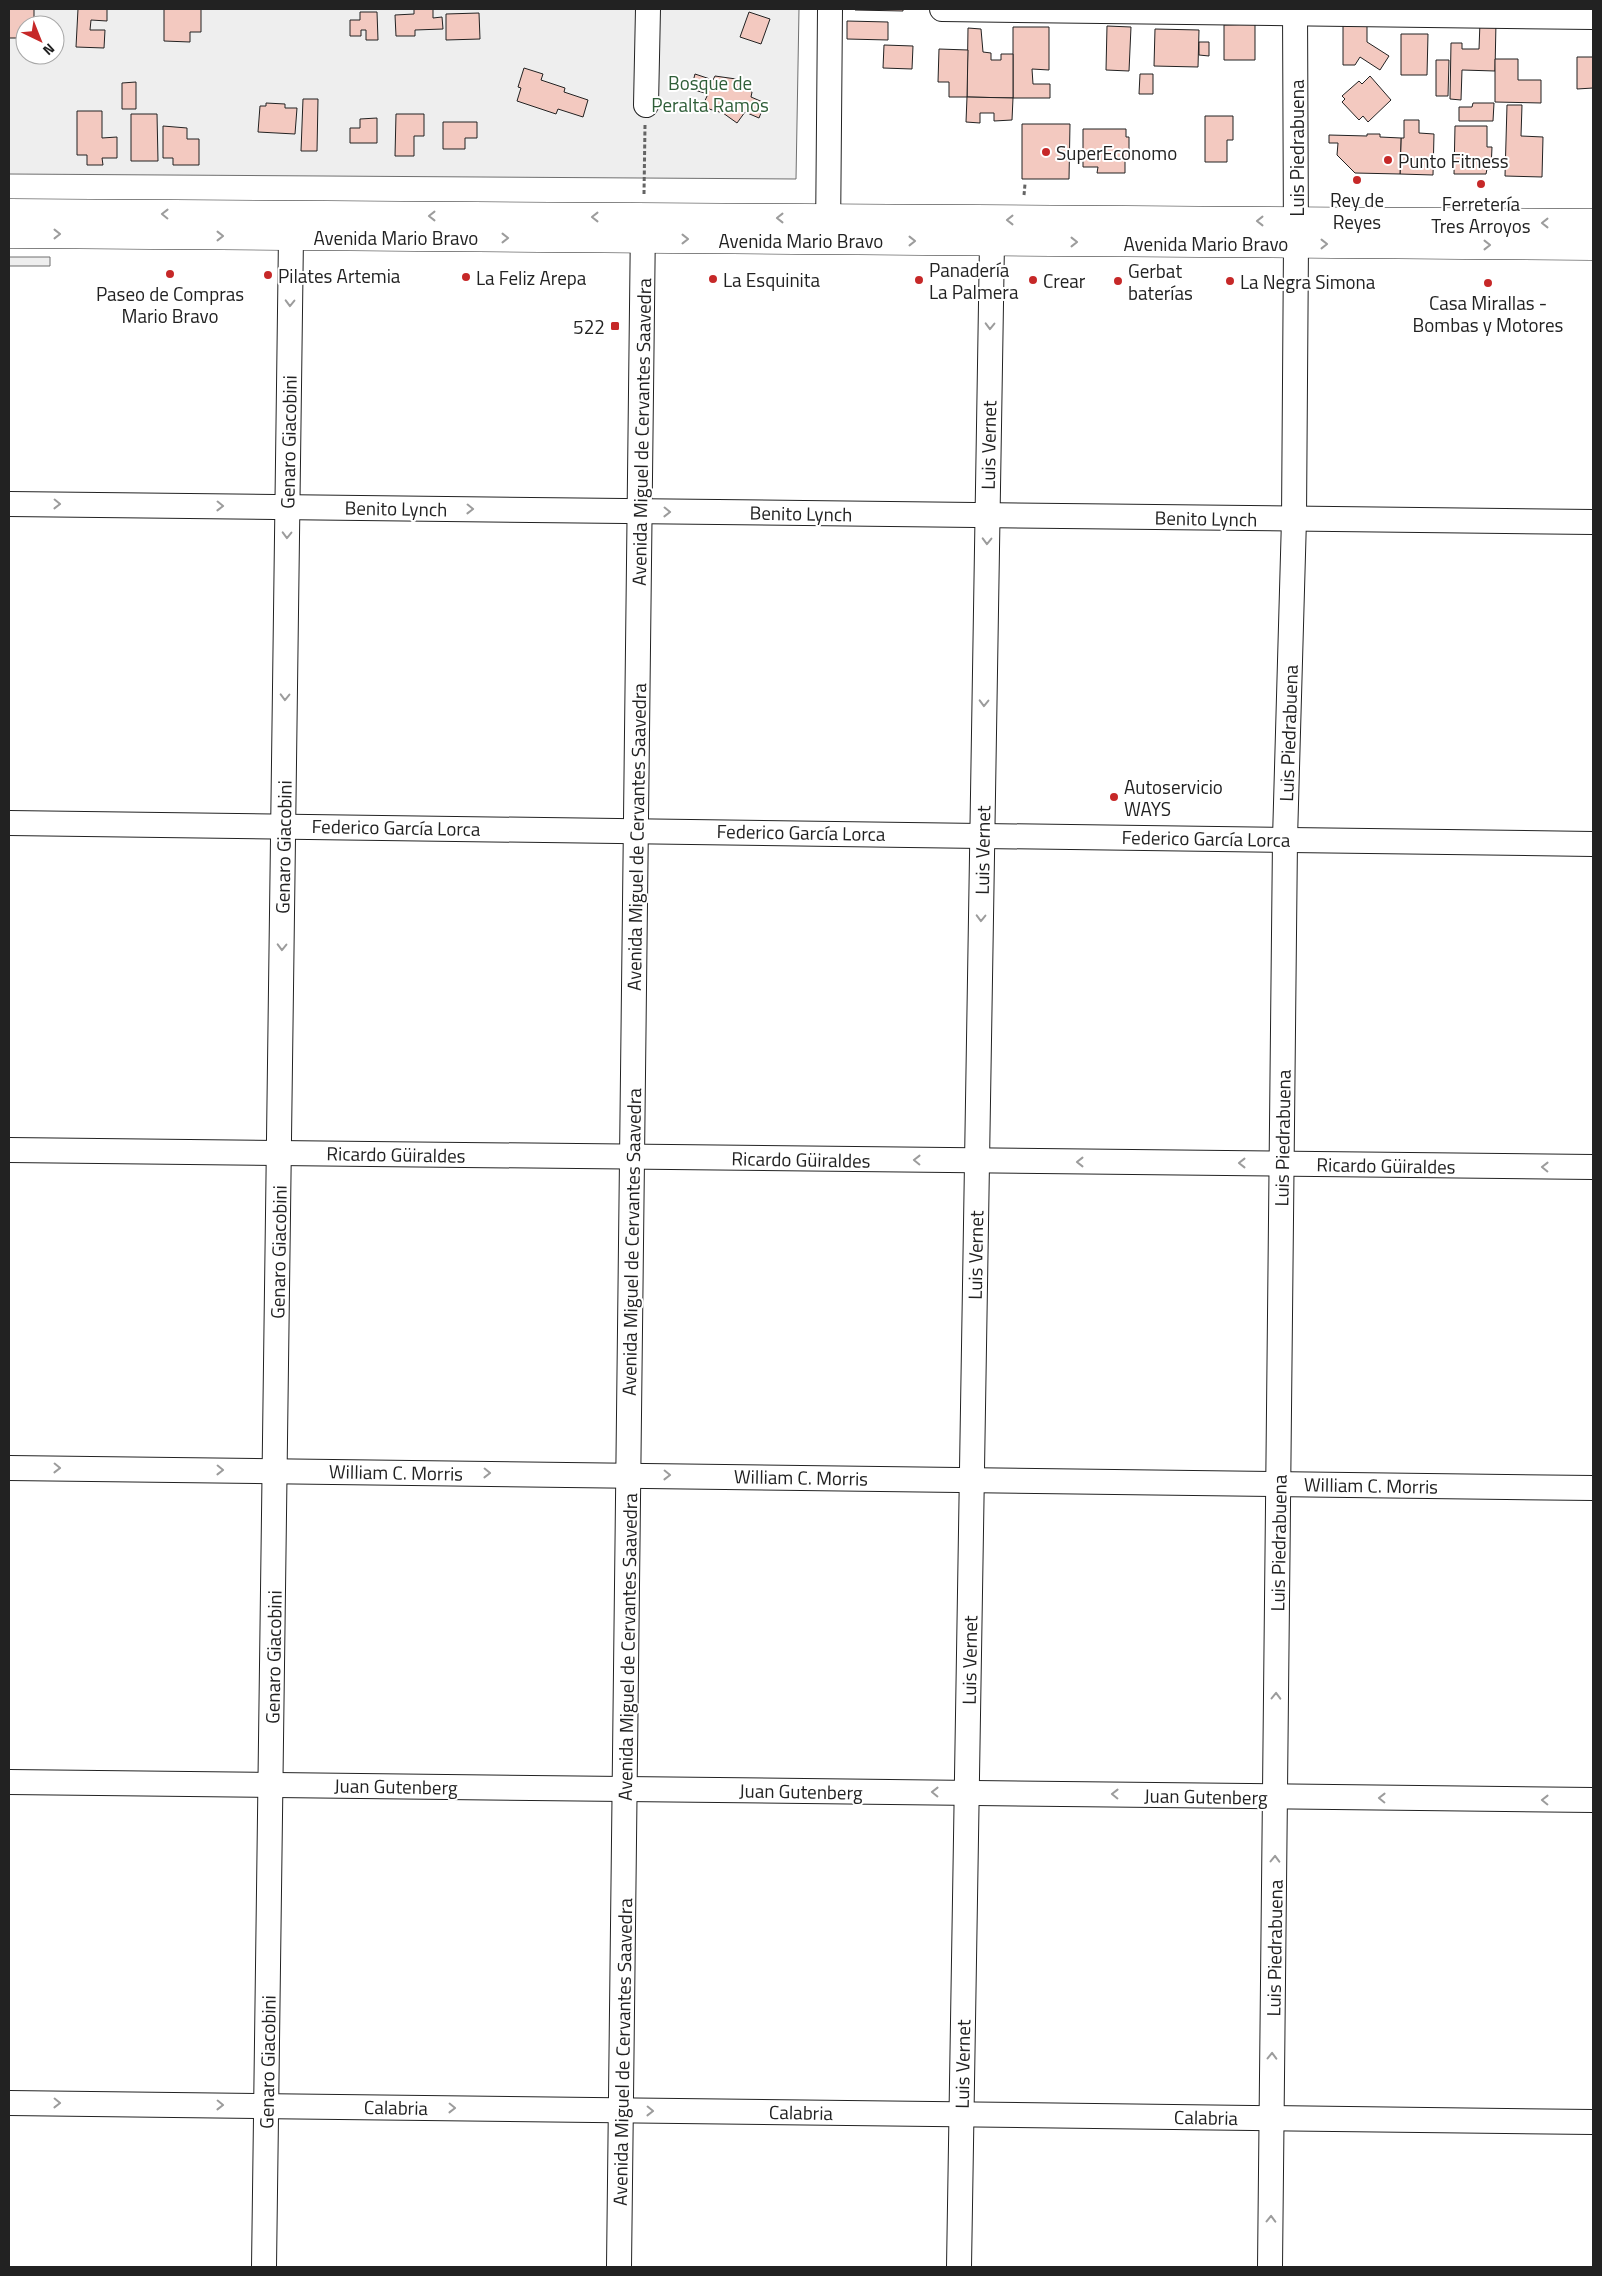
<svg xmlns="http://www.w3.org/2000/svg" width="1602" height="2276" font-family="'Titillium Web',sans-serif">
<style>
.green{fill:#eee;stroke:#6f6f6f;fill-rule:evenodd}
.building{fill:#f3c9c0;stroke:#222}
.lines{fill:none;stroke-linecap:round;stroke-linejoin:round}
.minor-casing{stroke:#222;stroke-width:26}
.major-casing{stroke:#222;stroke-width:29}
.path{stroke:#646464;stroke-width:3;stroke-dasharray:4 2.5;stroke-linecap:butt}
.minor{stroke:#fff;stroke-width:24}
.major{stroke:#fff;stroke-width:28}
.oneway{stroke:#9c9c9c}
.poi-dot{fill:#c62828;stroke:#fff;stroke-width:2}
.labels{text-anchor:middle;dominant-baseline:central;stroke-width:4;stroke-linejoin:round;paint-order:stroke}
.park-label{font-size:19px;fill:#2f5e38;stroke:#fff}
.street-label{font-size:19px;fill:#222;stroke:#fff}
.poi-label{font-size:19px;fill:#222;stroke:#fff;text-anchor:start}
</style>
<rect width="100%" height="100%" fill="#fff"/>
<g class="green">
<path d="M9,9H799L796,179L9,174ZM25,25H55V55H25Z"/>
<polygon points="9,244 9,257 50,257 50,266 9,266"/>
</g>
<g class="building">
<polygon points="9,9 34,9 34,25 25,25 25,38 9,38"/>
<polygon points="78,9 107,9 107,21 91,20 90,30 105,30 104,48 76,47"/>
<polygon points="164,9 201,9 201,32 190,32 190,42 164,41"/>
<polygon points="414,9 433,9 433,18 442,17 443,29 415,30 415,36 396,36 395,15 414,14"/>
<polygon points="855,9 903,9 903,11 855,10"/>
<polygon points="360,12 377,12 378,40 366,40 366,30 361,30 361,36 350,36 350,20 360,20"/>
<polygon points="749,12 770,19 761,44 740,37"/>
<polygon points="479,13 480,39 446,40 446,14"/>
<polygon points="847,21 888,22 888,40 847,39"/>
<polygon points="1480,22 1496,22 1495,71 1462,70 1461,100 1450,99 1451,43 1462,43 1462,49 1479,49"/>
<polygon points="1255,24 1255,60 1224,60 1224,25"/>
<polygon points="1343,24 1367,24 1367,42 1389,56 1380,70 1360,57 1355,65 1343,65"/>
<polygon points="1107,26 1131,27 1129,71 1106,70"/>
<polygon points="1013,27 1049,27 1049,70 1032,69 1033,84 1050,84 1050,98 1013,98"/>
<polygon points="968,28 981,29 983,52 991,53 991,60 1001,60 1001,54 1013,54 1013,98 967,97"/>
<polygon points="1155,29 1199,30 1198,67 1154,66"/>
<polygon points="1401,34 1428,34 1427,75 1401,75"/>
<polygon points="1199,42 1209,42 1209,56 1199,55"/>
<polygon points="884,45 913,46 912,69 883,68"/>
<polygon points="939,49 968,50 967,97 949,97 949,82 938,82"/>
<polygon points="1577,57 1593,57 1593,88 1577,89"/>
<polygon points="1495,59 1518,59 1518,80 1541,80 1541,103 1495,102"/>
<polygon points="1436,60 1449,60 1448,96 1436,96"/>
<polygon points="524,68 543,74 541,80 565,88 564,92 588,100 583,117 558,109 556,114 517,101 521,88 518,87"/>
<polygon points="695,74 713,80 715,76 736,79 752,92 751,97 765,103 759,118 745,112 737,123 723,113 702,107 708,94 691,89"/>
<polygon points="1140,74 1153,74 1153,94 1139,94"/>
<polygon points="1370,76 1391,100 1368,122 1363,116 1359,120 1342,102 1345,99 1342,96 1359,81 1362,84"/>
<polygon points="136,82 136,109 122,109 122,83"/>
<polygon points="967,97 1013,98 1012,120 994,121 994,113 980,113 980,123 966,122"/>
<polygon points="303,99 318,99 317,151 301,151"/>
<polygon points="266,103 285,104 285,108 297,108 295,134 258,132 260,106 266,106"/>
<polygon points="1473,103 1494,103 1493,121 1459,121 1459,107 1472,107"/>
<polygon points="1507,105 1522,105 1521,136 1543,137 1542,177 1505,176"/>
<polygon points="77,111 102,111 102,138 117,137 117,158 102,158 103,165 87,165 87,155 77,155"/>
<polygon points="131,114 157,114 158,161 131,161"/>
<polygon points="396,114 424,114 424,136 414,136 414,156 395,156"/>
<polygon points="1205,116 1233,116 1233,140 1227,140 1227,162 1205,162"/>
<polygon points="377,118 377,143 350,143 350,128 360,128 360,119"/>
<polygon points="1404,120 1419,120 1419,133 1434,134 1433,175 1400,174 1401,138 1404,138"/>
<polygon points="443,122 477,122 477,138 465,138 465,149 443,149"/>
<polygon points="1022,124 1070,124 1069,179 1022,179"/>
<polygon points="163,126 187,128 187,139 199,139 199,165 173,165 173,158 163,158"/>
<polygon points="1455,126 1487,126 1487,147 1492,147 1491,169 1487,169 1486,174 1454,174"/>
<polygon points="1083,129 1126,129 1126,137 1129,137 1129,158 1125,157 1125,173 1097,173 1098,167 1083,167"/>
<polygon points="1367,134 1380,134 1380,137 1401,138 1400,174 1355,173 1337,155 1338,143 1329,143 1329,135 1367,136"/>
</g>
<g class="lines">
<defs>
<g id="minor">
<polyline points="942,9 1593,17"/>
<polyline points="646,105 648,9"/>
<polyline points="828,237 830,9"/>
<polyline points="9,504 1593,522"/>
<polyline points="9,823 1593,844"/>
<polyline points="9,1150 1593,1167"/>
<polyline points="9,1468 1593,1488"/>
<polyline points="9,1782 1593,1800"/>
<polyline points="9,2103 1593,2122"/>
<polyline points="264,2267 291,236"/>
<polyline points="619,2267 643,222"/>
<polyline points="959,2267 992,242"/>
<polyline points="1270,2267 1285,839 1294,519 1296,244 1295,9"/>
</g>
<g id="major">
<polyline points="9,213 1593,223"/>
<polyline points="9,234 1593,246"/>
</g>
</defs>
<use href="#minor" class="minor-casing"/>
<use href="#major" class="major-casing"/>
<g class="path">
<polyline points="644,194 645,125"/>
<polyline points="1024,195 1025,184"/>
</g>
<use href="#minor" class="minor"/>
<use href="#major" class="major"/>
</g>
<defs><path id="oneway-chevron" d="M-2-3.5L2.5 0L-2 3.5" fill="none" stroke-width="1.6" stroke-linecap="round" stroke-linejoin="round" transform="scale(1.25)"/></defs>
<g class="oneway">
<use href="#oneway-chevron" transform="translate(165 214) rotate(-179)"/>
<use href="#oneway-chevron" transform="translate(432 216) rotate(-180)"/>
<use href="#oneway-chevron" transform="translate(595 217) rotate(-180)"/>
<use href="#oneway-chevron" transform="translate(780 218) rotate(-180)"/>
<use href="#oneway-chevron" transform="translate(1010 220) rotate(-180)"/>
<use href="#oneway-chevron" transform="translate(1260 221) rotate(-180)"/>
<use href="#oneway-chevron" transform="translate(1545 223) rotate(-180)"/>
<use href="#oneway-chevron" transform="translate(57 234)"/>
<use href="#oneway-chevron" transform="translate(220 236)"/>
<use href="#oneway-chevron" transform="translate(505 238)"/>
<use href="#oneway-chevron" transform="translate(685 239)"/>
<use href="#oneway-chevron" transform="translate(912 241)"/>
<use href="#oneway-chevron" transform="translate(1074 242)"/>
<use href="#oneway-chevron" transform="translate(1324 244)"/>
<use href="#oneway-chevron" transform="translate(1487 245)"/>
<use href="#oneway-chevron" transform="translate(290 303) rotate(91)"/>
<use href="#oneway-chevron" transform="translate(990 326) rotate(91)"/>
<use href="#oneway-chevron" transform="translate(57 504) rotate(1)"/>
<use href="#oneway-chevron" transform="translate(220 506) rotate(1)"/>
<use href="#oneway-chevron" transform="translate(470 509) rotate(1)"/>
<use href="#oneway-chevron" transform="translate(667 512) rotate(1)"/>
<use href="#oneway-chevron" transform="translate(287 535) rotate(91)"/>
<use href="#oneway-chevron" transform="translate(987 541) rotate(91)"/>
<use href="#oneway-chevron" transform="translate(285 697) rotate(91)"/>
<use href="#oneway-chevron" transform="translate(984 703) rotate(91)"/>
<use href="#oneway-chevron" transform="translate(981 918) rotate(91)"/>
<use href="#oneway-chevron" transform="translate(282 947) rotate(91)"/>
<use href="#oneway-chevron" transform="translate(917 1160) rotate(-179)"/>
<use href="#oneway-chevron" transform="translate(1080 1162) rotate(-180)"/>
<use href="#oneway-chevron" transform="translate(1242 1163) rotate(-180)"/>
<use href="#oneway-chevron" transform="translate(1545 1167) rotate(-179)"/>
<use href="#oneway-chevron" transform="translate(57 1468) rotate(1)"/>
<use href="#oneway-chevron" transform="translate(220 1470) rotate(1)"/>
<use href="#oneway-chevron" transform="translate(487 1473) rotate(1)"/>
<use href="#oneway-chevron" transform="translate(667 1475) rotate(1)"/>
<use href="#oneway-chevron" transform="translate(1276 1696) rotate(-89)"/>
<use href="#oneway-chevron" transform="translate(935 1792) rotate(-179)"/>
<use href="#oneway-chevron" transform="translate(1115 1794) rotate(-179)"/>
<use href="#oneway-chevron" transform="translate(1382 1798) rotate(-179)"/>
<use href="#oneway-chevron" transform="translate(1545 1800) rotate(-179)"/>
<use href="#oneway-chevron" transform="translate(1275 1859) rotate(-89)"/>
<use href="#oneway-chevron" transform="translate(1272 2056) rotate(-89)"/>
<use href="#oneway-chevron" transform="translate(57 2103) rotate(1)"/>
<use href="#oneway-chevron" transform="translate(220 2105) rotate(1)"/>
<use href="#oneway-chevron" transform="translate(452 2108) rotate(1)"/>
<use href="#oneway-chevron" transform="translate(650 2111) rotate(1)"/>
<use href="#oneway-chevron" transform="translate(1271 2219) rotate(-89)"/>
</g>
<g class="poi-dot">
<circle cx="1046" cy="152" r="5"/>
<circle cx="1388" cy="160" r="5"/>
<circle cx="1357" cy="180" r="5"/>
<circle cx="1481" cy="184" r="5"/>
<circle cx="170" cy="274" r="5"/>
<circle cx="268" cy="275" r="5"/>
<circle cx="466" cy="277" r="5"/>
<circle cx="713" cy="279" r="5"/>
<circle cx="919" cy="280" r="5"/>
<circle cx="1033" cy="280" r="5"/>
<circle cx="1118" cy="281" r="5"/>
<circle cx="1230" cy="281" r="5"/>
<circle cx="1488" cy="283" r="5"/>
<rect x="610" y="321" width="10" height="10" rx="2.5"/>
<circle cx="1114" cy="797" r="5"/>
</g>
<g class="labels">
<g class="park-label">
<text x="710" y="82">Bosque de<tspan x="710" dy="22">Peralta Ramos</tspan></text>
</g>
<g class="street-label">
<text transform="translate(1296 148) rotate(-90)">Luis Piedrabuena</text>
<text x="396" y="237">Avenida Mario Bravo</text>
<text x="801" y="240">Avenida Mario Bravo</text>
<text x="1206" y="243">Avenida Mario Bravo</text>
<text transform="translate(641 432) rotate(-89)">Avenida Miguel de Cervantes Saavedra</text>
<text transform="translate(288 442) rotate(-89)">Genaro Giacobini</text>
<text transform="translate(988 445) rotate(-89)">Luis Vernet</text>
<text transform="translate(396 508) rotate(1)">Benito Lynch</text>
<text transform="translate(801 513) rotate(1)">Benito Lynch</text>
<text transform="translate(1206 518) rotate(1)">Benito Lynch</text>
<text transform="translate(1288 733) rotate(-88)">Luis Piedrabuena</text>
<text transform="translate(396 827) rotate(1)">Federico García Lorca</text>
<text transform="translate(801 832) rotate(1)">Federico García Lorca</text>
<text transform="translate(636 837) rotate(-89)">Avenida Miguel de Cervantes Saavedra</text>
<text transform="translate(1206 838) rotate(1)">Federico García Lorca</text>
<text transform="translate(283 847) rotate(-89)">Genaro Giacobini</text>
<text transform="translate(982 850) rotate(-89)">Luis Vernet</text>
<text transform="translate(1282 1138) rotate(-89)">Luis Piedrabuena</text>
<text transform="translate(396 1154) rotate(1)">Ricardo Güiraldes</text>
<text transform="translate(801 1159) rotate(1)">Ricardo Güiraldes</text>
<text transform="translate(1386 1165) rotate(1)">Ricardo Güiraldes</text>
<text transform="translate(631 1242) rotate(-89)">Avenida Miguel de Cervantes Saavedra</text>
<text transform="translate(278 1252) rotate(-89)">Genaro Giacobini</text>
<text transform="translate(975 1255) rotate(-89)">Luis Vernet</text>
<text transform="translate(396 1472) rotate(1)">William C. Morris</text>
<text transform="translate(801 1477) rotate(1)">William C. Morris</text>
<text transform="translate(1371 1485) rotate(1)">William C. Morris</text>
<text transform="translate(1278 1543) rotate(-89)">Luis Piedrabuena</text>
<text transform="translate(627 1647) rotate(-89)">Avenida Miguel de Cervantes Saavedra</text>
<text transform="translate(273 1657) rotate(-89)">Genaro Giacobini</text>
<text transform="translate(969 1660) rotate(-89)">Luis Vernet</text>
<text transform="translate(396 1786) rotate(1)">Juan Gutenberg</text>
<text transform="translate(801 1791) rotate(1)">Juan Gutenberg</text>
<text transform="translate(1206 1796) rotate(1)">Juan Gutenberg</text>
<text transform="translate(1274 1948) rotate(-89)">Luis Piedrabuena</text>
<text transform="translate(622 2052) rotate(-89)">Avenida Miguel de Cervantes Saavedra</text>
<text transform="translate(267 2062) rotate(-89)">Genaro Giacobini</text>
<text transform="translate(962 2064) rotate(-89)">Luis Vernet</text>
<text transform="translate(396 2107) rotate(1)">Calabria</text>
<text transform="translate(801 2112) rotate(1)">Calabria</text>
<text transform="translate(1206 2117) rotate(1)">Calabria</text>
</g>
<g class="poi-label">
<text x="1056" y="152">SuperEconomo</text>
<text x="1398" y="160">Punto Fitness</text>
<text x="1357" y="199" text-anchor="middle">Rey de<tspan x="1357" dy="22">Reyes</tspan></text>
<text x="1481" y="203" text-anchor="middle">Ferretería<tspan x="1481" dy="22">Tres Arroyos</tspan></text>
<text x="929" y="269">Panadería<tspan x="929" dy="22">La Palmera</tspan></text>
<text x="1128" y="270">Gerbat<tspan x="1128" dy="22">baterías</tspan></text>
<text x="278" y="275">Pilates Artemia</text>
<text x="476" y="277">La Feliz Arepa</text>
<text x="723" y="279">La Esquinita</text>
<text x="1043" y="280">Crear</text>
<text x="1240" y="281">La Negra Simona</text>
<text x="170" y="293" text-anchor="middle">Paseo de Compras<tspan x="170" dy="22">Mario Bravo</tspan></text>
<text x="1488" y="302" text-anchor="middle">Casa Mirallas -<tspan x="1488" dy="22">Bombas y Motores</tspan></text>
<text x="605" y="326" text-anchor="end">522</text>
<text x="1124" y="786">Autoservicio<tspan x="1124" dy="22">WAYS</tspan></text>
</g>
</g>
<rect width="1602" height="2276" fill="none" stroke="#222222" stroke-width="20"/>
<g transform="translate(40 40) rotate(137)"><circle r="24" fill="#ffffff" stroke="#a7a7a7"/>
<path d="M0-4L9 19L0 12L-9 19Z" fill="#c62828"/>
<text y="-8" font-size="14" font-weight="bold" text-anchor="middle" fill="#222222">N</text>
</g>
</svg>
